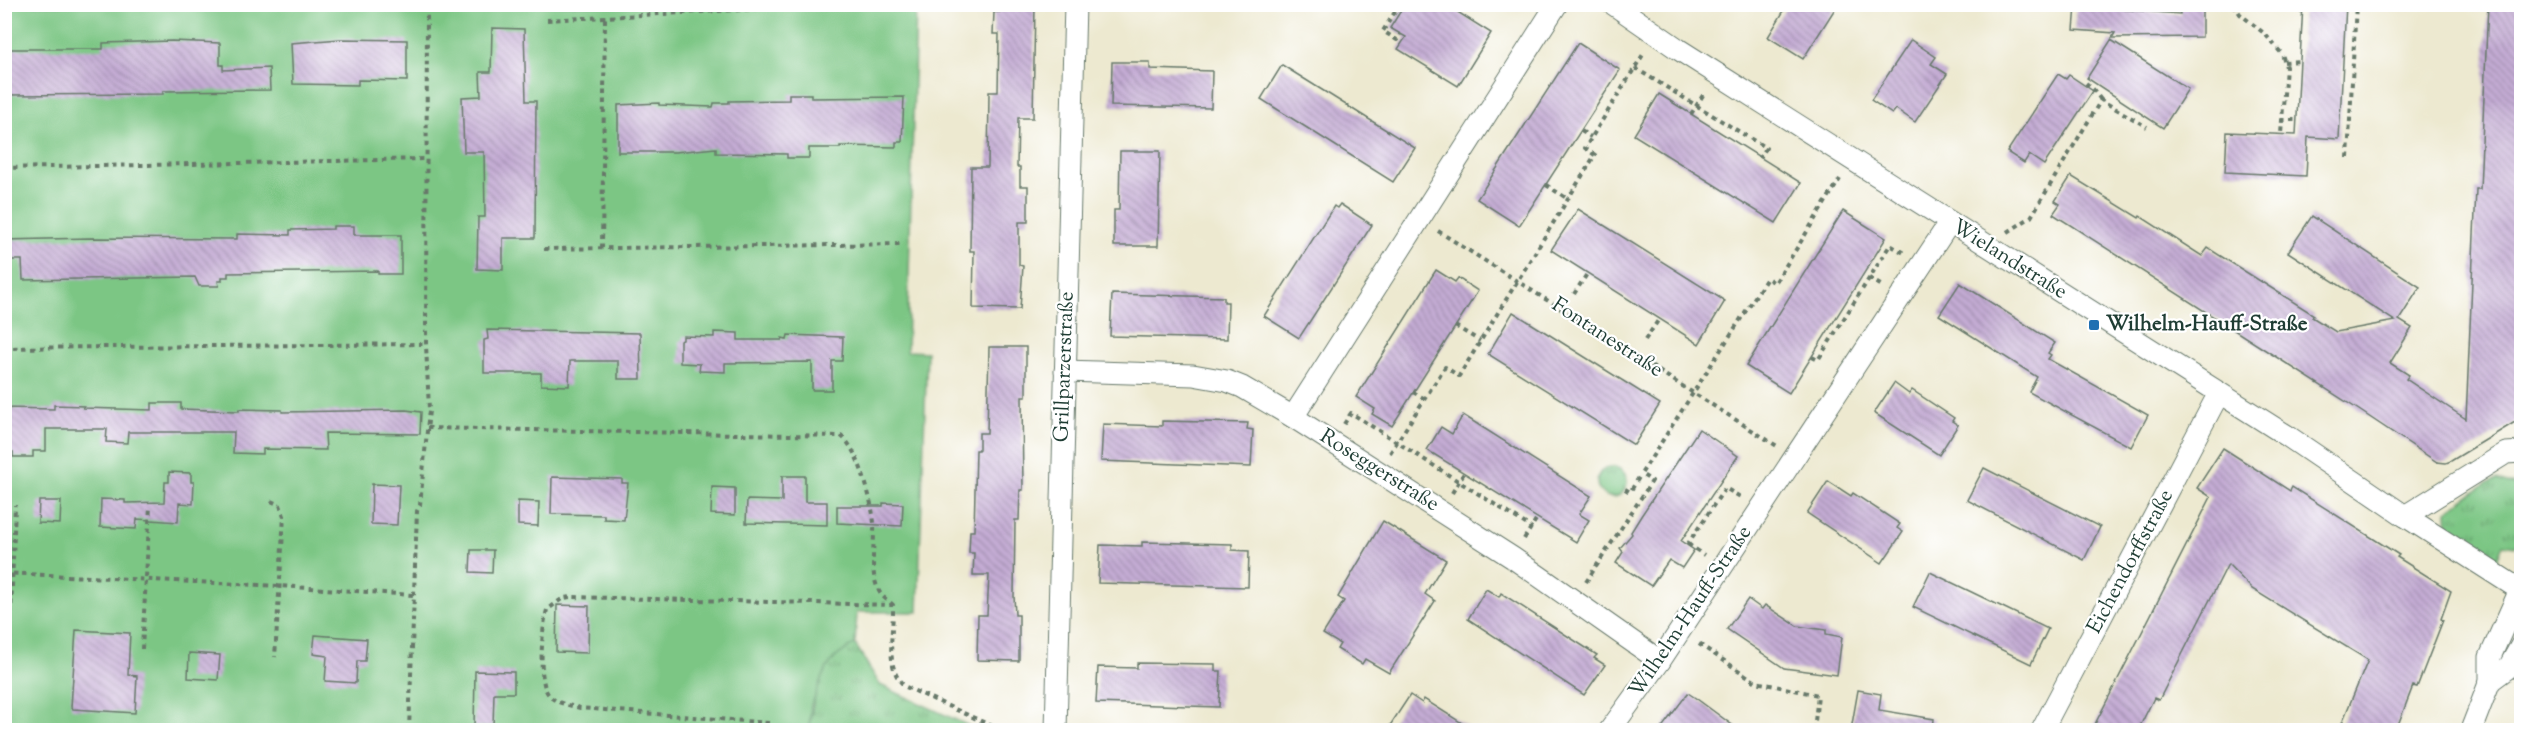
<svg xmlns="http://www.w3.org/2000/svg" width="2526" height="735" font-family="'Sorts Mill Goudy',serif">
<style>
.green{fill:#7cc684;stroke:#4e825c;stroke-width:1.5}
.park{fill:url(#park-tufts);stroke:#4e825c;stroke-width:1.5}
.building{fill:url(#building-back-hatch)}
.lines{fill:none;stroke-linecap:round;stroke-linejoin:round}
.minor-casing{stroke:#67796b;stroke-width:23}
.path{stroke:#67796b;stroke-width:4;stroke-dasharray:4.5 4.5;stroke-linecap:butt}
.minor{stroke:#fff;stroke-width:21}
.poi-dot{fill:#1f6fb2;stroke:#fff;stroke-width:2}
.labels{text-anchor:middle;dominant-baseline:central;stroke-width:4.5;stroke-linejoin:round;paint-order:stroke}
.street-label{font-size:21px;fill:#1f3d34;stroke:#fff}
.poi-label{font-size:21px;font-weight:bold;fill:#1f3d34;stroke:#fff;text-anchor:start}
</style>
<defs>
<pattern id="park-tufts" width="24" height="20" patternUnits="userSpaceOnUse" patternTransform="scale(1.5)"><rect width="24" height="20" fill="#7cc684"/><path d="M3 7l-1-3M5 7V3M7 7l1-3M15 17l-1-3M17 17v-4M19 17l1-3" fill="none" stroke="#65a26d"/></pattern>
<pattern id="building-back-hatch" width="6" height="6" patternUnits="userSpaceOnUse" patternTransform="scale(1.5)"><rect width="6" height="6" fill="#c4acd4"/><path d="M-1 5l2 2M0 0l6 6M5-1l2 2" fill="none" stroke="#9f8dad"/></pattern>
</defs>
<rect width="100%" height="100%" fill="#fff"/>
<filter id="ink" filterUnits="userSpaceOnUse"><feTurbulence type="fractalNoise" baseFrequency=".0167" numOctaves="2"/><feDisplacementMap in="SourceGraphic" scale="12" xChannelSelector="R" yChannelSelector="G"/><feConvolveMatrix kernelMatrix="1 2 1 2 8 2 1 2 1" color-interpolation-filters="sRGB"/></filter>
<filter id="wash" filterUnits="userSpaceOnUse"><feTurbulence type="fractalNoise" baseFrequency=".008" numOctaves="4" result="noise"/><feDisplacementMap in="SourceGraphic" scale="24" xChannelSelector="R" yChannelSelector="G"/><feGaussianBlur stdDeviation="1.35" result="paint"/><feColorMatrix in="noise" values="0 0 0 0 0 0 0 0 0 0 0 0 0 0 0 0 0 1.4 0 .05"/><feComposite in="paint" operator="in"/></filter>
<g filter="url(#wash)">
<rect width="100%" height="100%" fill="#ede9d0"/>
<polygon class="green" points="4,5 916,5 907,351 927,352 918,612 857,612 855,644 833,659 811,705 809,730 5,730"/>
<g class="park">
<circle cx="1612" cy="482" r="15"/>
<polygon points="2497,480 2521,487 2522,547 2503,544 2497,560 2448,530 2447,511 2485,484"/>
<path d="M855,644L880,685L978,730H809C811,709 818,674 835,658C840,653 848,649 855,644Z"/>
</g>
<g id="blocks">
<g class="building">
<polygon points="1000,4 1035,4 1033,118 1018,118 1017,167 1020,167 1020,186 1028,186 1028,222 1019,222 1019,265 1023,266 1020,309 973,308 974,251 970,251 971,167 988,167 989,92 998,92 999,34 993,34 994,12 1000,12"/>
<polygon points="1405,4 1445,4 1491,33 1458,86 1398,49 1406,37 1390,28"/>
<polygon points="1788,4 1838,4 1803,59 1768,37"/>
<polygon points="2180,4 2202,4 2202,37 2112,38 2115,33 2074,30 2076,6 2180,14"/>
<polygon points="2303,4 2346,4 2339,139 2308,137 2306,176 2225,172 2227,132 2296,135"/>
<polygon points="2488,4 2522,4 2520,419 2451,461 2446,463 2437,462 2359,410 2053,214 2060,204 2055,201 2071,176 2139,218 2140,216 2202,256 2208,248 2314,315 2312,317 2336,332 2395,321 2288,252 2312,216 2420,287 2399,320 2412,328 2390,363 2409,375 2406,379 2466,419 2476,189 2480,189"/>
<polygon points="492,28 524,29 526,101 536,101 535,238 503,238 503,270 477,269 478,217 485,217 484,152 464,152 462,97 481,96 480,72 491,72"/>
<polygon points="340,39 407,40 407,81 358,80 358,85 293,84 291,43"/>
<polygon points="1911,40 1936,57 1931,64 1947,74 1915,122 1896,109 1892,114 1871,100"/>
<polygon points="2111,40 2188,89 2163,128 2087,78"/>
<polygon points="172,41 220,43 220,65 223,65 223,70 269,68 270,90 163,91 163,94 4,95 4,49 103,49 103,43"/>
<polygon points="1578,43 1620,70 1519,226 1477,199"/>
<polygon points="1112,62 1150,62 1150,69 1212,71 1211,108 1111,106"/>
<polygon points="1282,65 1415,148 1393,182 1261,99"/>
<polygon points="2058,74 2066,79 2069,75 2093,91 2044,165 2029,155 2024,163 2007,152"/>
<polygon points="789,94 811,94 811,98 904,97 902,142 896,142 896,147 840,146 840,148 809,148 809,158 787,158 787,154 716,153 716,148 675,152 618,152 618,105 659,103 659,105 713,107 714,103 729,103 729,101 789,100"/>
<polygon points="1659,94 1801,183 1776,223 1634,135"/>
<polygon points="1120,151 1160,151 1158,246 1114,246 1114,210 1119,210"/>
<polygon points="1340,204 1372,225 1299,338 1264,316 1334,206 1337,208"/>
<polygon points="1578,209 1725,301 1699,344 1551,250"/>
<polygon points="1843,211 1886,238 1789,393 1746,366"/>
<polygon points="333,226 354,226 354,235 401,235 401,274 378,274 378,271 228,273 228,277 222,277 222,281 218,281 219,286 199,286 195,277 23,280 22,260 4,260 4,240 91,238 237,239 237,234 290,235 290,230 333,229"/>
<polygon points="1436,270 1455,282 1458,278 1478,291 1392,426 1372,414 1375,409 1356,397"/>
<polygon points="1960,283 2055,343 2048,353 2051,355 2048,359 2148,415 2131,447 2029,392 2037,377 1939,315"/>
<polygon points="1112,294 1224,297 1224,302 1228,302 1227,339 1110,336"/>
<polygon points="1513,312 1660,404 1634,445 1488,354"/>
<polygon points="487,330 640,333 641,379 618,379 618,361 570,361 569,386 541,385 541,373 484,373 484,340 488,339"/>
<polygon points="714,332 738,333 738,340 782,340 782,338 787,339 788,335 843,337 842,361 832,361 832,390 812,390 812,362 725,363 725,372 699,371 700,364 680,363 680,341 683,340 683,336 714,337"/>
<polygon points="989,347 1026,347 1026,396 1022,396 1023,490 1020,490 1019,520 1015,520 1014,596 1015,615 1019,615 1019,661 977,660 978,615 987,615 989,575 973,575 974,553 969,553 970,531 974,531 976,450 979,450 979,433 987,433"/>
<polygon points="1894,383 1909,394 1912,390 1954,418 1952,421 1958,425 1939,455 1874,413"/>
<polygon points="152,403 181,403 181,409 239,411 239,409 282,410 282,412 406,410 421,412 420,434 325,433 326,450 263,449 263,454 233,453 234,432 128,432 127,443 106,442 107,429 46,429 46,451 33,451 33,457 13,457 13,452 4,451 4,408 54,409 54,405 84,406 83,408 152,410"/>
<polygon points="1463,415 1591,496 1579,514 1589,520 1576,542 1427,450 1441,427 1452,434"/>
<polygon points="1162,421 1248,423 1247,429 1253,430 1251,467 1101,461 1103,424 1162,426"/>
<polygon points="1699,429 1738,456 1681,541 1694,550 1682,568 1669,560 1651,586 1616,563 1623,552 1620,548 1632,534 1631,532 1641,516"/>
<polygon points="2223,448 2290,491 2292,487 2399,555 2397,557 2451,591 2441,619 2443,620 2417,687 2413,686 2396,730 2339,730 2368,660 2252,589 2228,564 2159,700 2154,698 2138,730 2092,730 2211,497 2197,488"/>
<polygon points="1984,468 2100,527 2084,560 1967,500"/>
<polygon points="169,472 191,473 191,482 194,482 193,504 179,503 178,522 137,519 136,529 100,527 101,499 125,500 125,503 164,502 165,482 169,482"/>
<polygon points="782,476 805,476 805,502 827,502 827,525 746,523 747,500 782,501"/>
<polygon points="552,477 622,479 622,483 628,483 624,520 604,519 604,515 551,514"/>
<polygon points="1828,481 1851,496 1853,493 1900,524 1897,528 1903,532 1882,563 1807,513"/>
<polygon points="372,484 399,485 397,525 371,524"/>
<polygon points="712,487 735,488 735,515 711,514"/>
<polygon points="39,501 61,501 60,524 38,523"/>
<polygon points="518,501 539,502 538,526 518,525"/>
<polygon points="883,503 903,504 902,526 837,523 837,506 883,506"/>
<polygon points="1383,521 1446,560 1425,594 1435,601 1389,673 1365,659 1362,664 1337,649 1340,644 1323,634 1344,601 1338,597"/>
<polygon points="1142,542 1232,544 1232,550 1249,551 1248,587 1098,583 1100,545 1142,546"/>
<polygon points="471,550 493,550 492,573 470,572"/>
<polygon points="1930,572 2048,629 2031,664 1913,607"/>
<polygon points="1486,589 1499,597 1501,593 1597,655 1594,658 1605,665 1584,695 1468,619"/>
<polygon points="1748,599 1762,609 1765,605 1797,626 1826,630 1826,634 1842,637 1837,675 1784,668 1727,629"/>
<polygon points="557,605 589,606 588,653 556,652"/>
<polygon points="76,630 130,633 128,675 137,676 135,713 73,709 71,707"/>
<polygon points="315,635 367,639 365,661 357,661 356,683 325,681 327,656 313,654"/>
<polygon points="189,653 220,655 218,680 188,678"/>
<polygon points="1137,663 1215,664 1215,671 1221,671 1219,707 1096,703 1098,667 1137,668"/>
<polygon points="475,671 514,672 514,693 494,693 493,727 474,727"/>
<polygon points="1858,690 1881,694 1879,710 1934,719 1933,730 1851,730"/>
<polygon points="1688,693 1697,699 1739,730 1660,730"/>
<polygon points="1410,695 1422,703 1424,699 1473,730 1387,730"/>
</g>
</g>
</g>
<g filter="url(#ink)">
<use href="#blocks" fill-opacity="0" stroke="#67796b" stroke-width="1.5"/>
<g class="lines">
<defs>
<g id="minor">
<polyline points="1613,4 1678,49 2289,437 2405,516 2522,591"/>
<polyline points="1065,371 1193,375 1227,381 1242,387 1293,417 1513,558 1660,661"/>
<polyline points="1293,417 1557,4"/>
<polyline points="2405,516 2506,453 2522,452"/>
<polyline points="2490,681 2509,667 2522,644"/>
<polyline points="1056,730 1075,4"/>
<polyline points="1610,730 1660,661 1950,222"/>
<polyline points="2042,730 2219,393"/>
<polyline points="2471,730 2490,681 2490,657 2520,590"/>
</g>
</defs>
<use href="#minor" class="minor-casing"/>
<g class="path">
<polyline points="1400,4 1383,31 1397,40 1400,34"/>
<polyline points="2234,4 2240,14 2265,34 2282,54 2286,67 2281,134"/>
<polyline points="2235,6 2303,11"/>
<polyline points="547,20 853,4"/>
<polyline points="2284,62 2300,61"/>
<polyline points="1635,68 1766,148 1760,158"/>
<polyline points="2086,83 2093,89 2101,100"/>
<polyline points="1691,114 1705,92"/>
<polyline points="2281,120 2297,120"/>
<polyline points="1581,131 1591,137"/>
<polyline points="2348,158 2356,4"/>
<polyline points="4,168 426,159"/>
<polyline points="1546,185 1568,199"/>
<polyline points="1438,231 1777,446"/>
<polyline points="2008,232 2031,217 2101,100 2147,127"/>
<polyline points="602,248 605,18"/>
<polyline points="544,249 904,244"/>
<polyline points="1869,278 1882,286"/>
<polyline points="1574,294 1587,274"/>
<polyline points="1455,326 1480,341"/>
<polyline points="1645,340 1659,319"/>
<polyline points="4,348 426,344"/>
<polyline points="1812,357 1818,360 1890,245 1904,253"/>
<polyline points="1413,392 1425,399"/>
<polyline points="1344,424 1351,413 1532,528"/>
<path d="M427,428L841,436C859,449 872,501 874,523C875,544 869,569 878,589C881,597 888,600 893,605C894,631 883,669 906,687L1001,730"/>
<polyline points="1390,453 1445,367 1459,376 1595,155 1585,148 1644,53"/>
<polyline points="1625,489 1630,492 1641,474"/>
<polyline points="1452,493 1464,473"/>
<polyline points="271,501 280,505 284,516 275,657"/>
<polyline points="1524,539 1537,518"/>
<polyline points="1688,544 1704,555"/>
<polyline points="1687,545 1725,488 1742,498"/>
<polyline points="4,573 280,586 413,595"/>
<polyline points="1586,582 1652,481 1641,474 1767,278 1775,283 1840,179"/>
<polyline points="10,641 15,505"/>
<polyline points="1699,644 1756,682 1818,695 1814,730"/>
<polyline points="142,649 150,506"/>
<path d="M769,723L580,708C570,705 556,704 549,695C537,682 542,627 547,610L563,598L571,597L893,605"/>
<polyline points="409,730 417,511 420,505 429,410 426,344 427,4"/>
</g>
<use href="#minor" class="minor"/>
</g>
</g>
<rect class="poi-dot" x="2088" y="319" width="12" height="12" rx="3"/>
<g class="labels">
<g class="street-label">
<text transform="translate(2009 260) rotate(32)">Wielandstraße</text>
<text transform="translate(1607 338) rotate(33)">Fontanestraße</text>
<text transform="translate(1065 367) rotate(-88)">Grillparzerstraße</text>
<text transform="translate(1379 471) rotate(32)">Roseggerstraße</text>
<text transform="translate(2131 562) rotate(-62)">Eichendorffstraße</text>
<text transform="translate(1691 612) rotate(-56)">Wilhelm-Hauff-Straße</text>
</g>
<g class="poi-label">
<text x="2106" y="325">Wilhelm-Hauff-Straße</text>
</g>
</g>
<rect width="2526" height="735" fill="none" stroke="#fff" stroke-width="24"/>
</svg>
